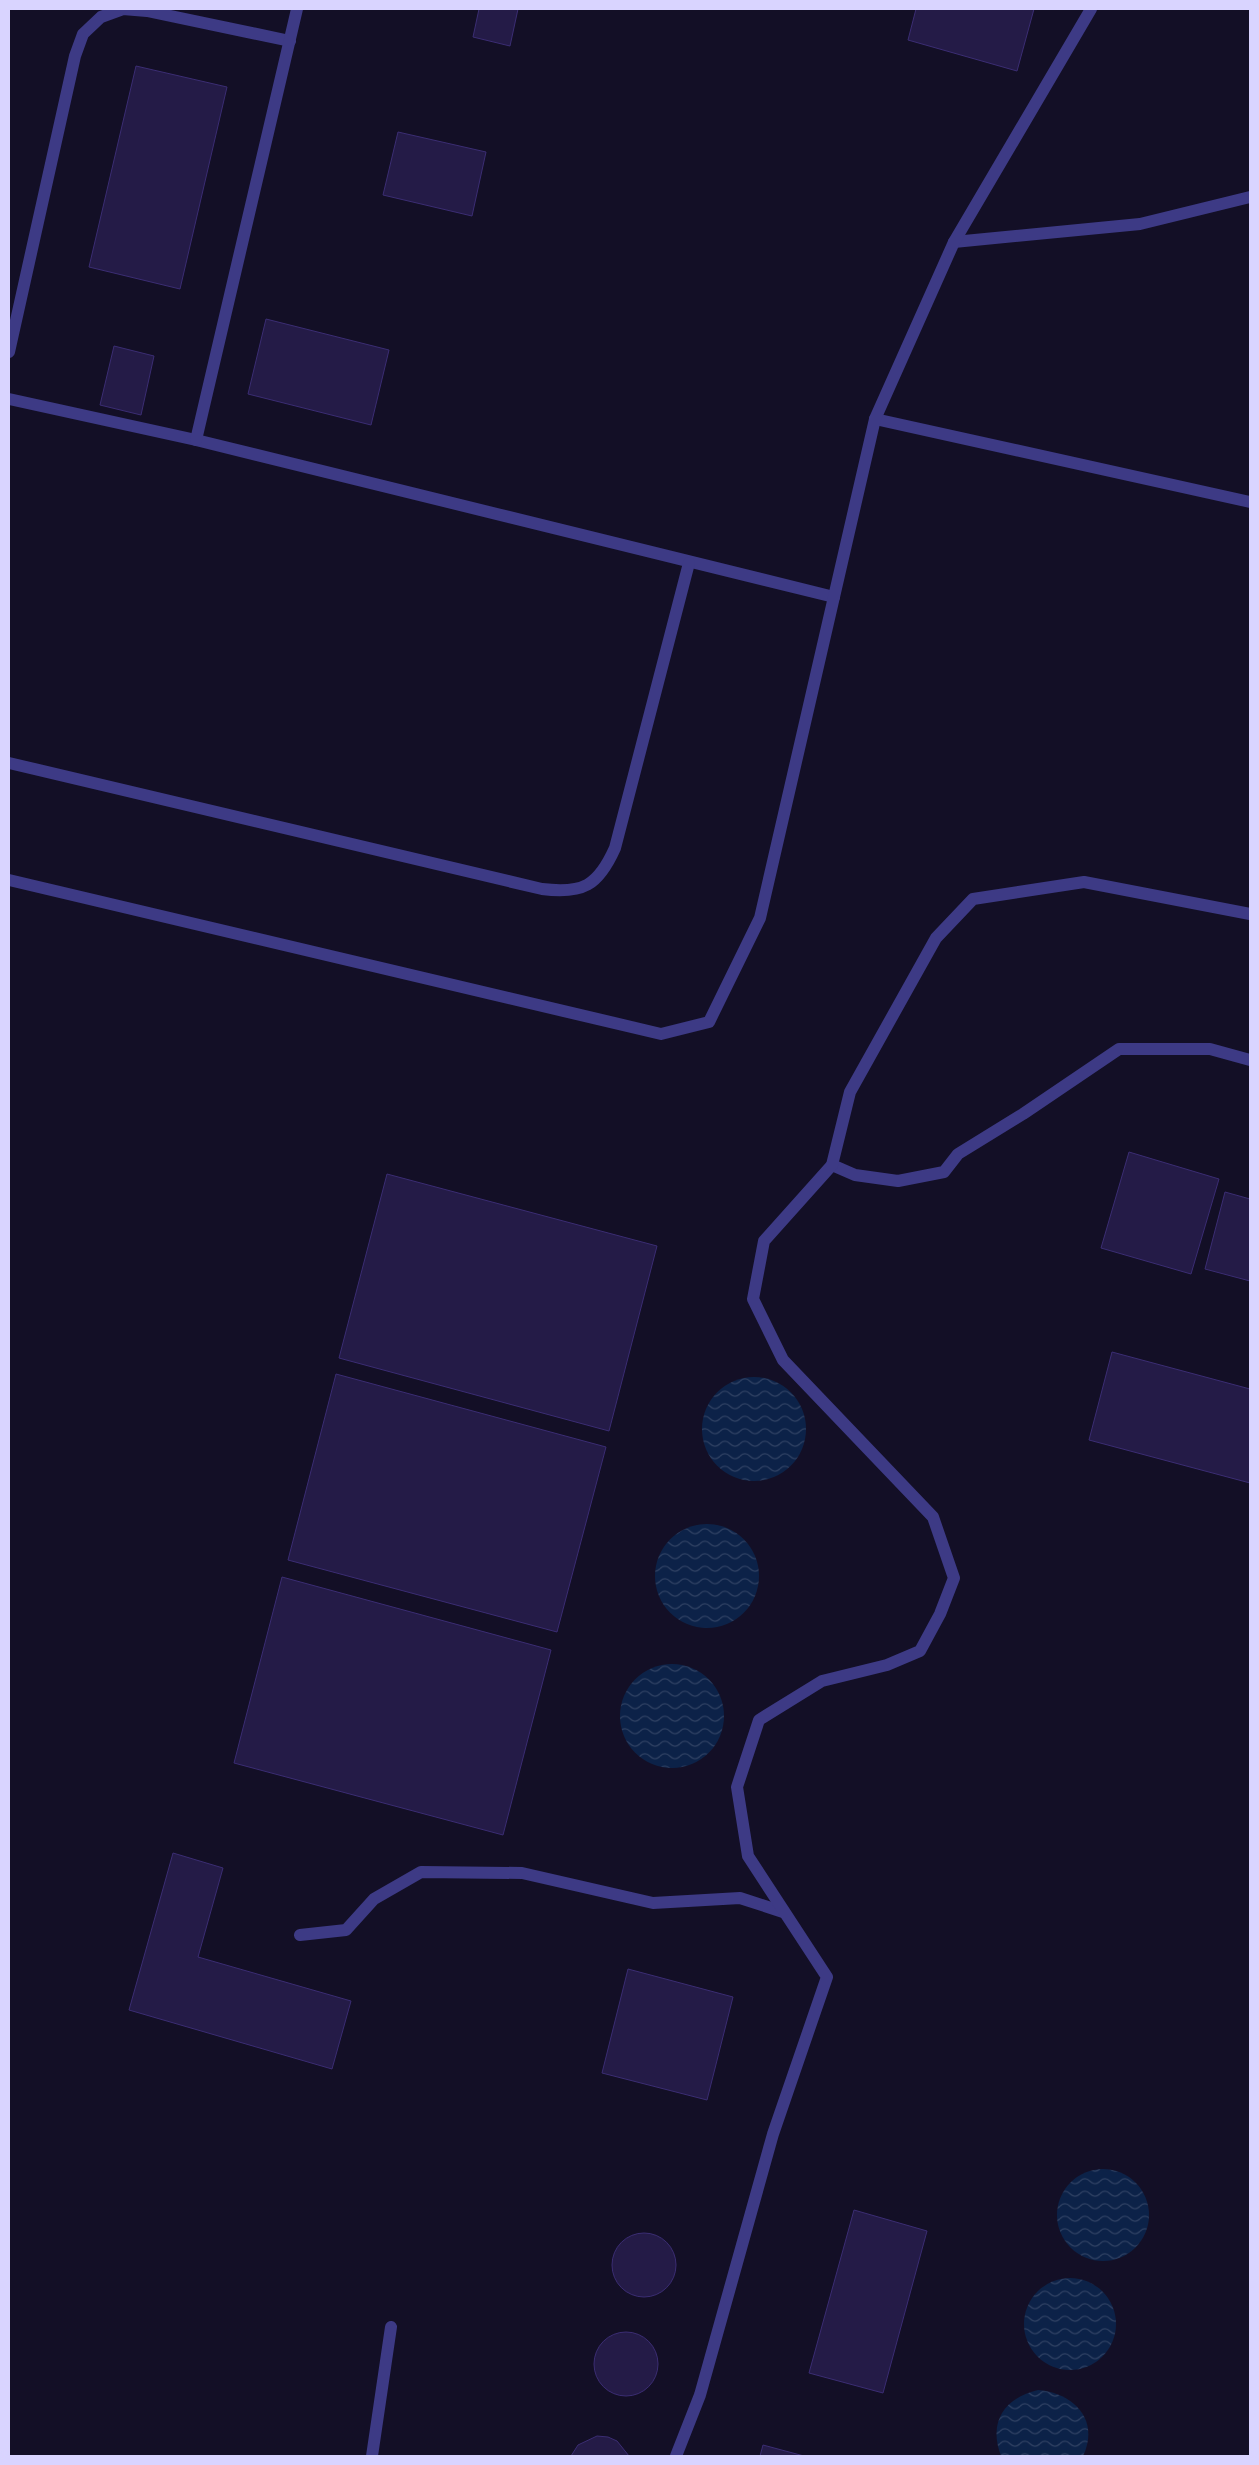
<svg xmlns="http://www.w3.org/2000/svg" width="1259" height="2465" font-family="'Golos Text',sans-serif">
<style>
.water{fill:url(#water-waves)}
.building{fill:#241b47;stroke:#3b2d73}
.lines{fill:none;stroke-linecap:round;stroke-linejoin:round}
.minor{stroke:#3d3a85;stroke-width:12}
</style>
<defs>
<pattern id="water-waves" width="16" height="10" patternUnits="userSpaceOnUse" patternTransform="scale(1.25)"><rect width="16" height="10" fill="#0c2248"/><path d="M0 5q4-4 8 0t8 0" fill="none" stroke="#2f4163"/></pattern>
</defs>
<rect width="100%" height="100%" fill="#130f26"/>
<g class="water">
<circle cx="754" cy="1429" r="52"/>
<circle cx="707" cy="1576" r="52"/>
<circle cx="672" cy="1716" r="52"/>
<circle cx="1103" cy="2215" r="46"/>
<circle cx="1070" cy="2324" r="46"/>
<path d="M1038,2390C1074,2393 1100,2420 1083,2456H1001C988,2422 1004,2398 1038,2390Z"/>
</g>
<g class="building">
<polygon points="479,9 518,9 510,46 473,37"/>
<polygon points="916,9 1034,9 1017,71 908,40"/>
<polygon points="136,66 227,87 180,289 89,267"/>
<polygon points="398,132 486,152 472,216 383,195"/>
<polygon points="266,319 389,350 371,425 248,394"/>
<polygon points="114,346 154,356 141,415 100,405"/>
<polygon points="1129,1152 1219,1179 1191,1274 1101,1248"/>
<polygon points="387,1174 657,1246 609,1431 339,1358"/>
<polygon points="1225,1192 1250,1199 1250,1281 1205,1269"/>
<polygon points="1112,1352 1250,1389 1250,1483 1089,1440"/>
<polygon points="336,1374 606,1447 557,1632 288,1560"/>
<polygon points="282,1577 551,1650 503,1835 234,1763"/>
<polygon points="173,1853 223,1868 198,1957 351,2001 332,2069 129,2010"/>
<polygon points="628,1969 733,1997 707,2100 602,2073"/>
<polygon points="854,2210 927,2231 883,2393 809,2373"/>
<circle cx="644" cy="2265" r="32"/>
<circle cx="626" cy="2364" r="32"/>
<polygon points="597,2436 608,2437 617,2441 629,2456 571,2456 578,2445"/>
<polygon points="763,2445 804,2456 760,2456"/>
</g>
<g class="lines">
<g class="minor">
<polyline points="954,242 1140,224 1250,197"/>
<polyline points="9,352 75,56 83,34 101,17 123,9 147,11 290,41"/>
<polyline points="9,399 196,440 834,597"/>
<polyline points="875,419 1250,502"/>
<polyline points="196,440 297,9"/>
<path d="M9,763L542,889C583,894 598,886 615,848L689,563"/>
<polyline points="9,880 661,1034 709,1022 760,918 875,419 954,242 1091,9"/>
<polyline points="832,1165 855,1175 898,1181 944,1172 958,1154 1023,1114 1119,1049 1210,1049 1250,1060"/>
<polyline points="300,1935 346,1930 374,1899 421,1872 522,1873 653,1903 740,1898 783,1912"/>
<polyline points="372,2456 391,2327"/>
<polyline points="676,2456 700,2395 773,2134 827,1977 748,1856 737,1787 759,1720 822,1681 887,1665 920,1651 940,1614 954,1578 933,1517 783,1360 753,1299 764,1241 832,1165 850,1092 936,938 973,899 1084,882 1250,914"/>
</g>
</g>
<rect width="1259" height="2465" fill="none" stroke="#d9d4ff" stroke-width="20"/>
</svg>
